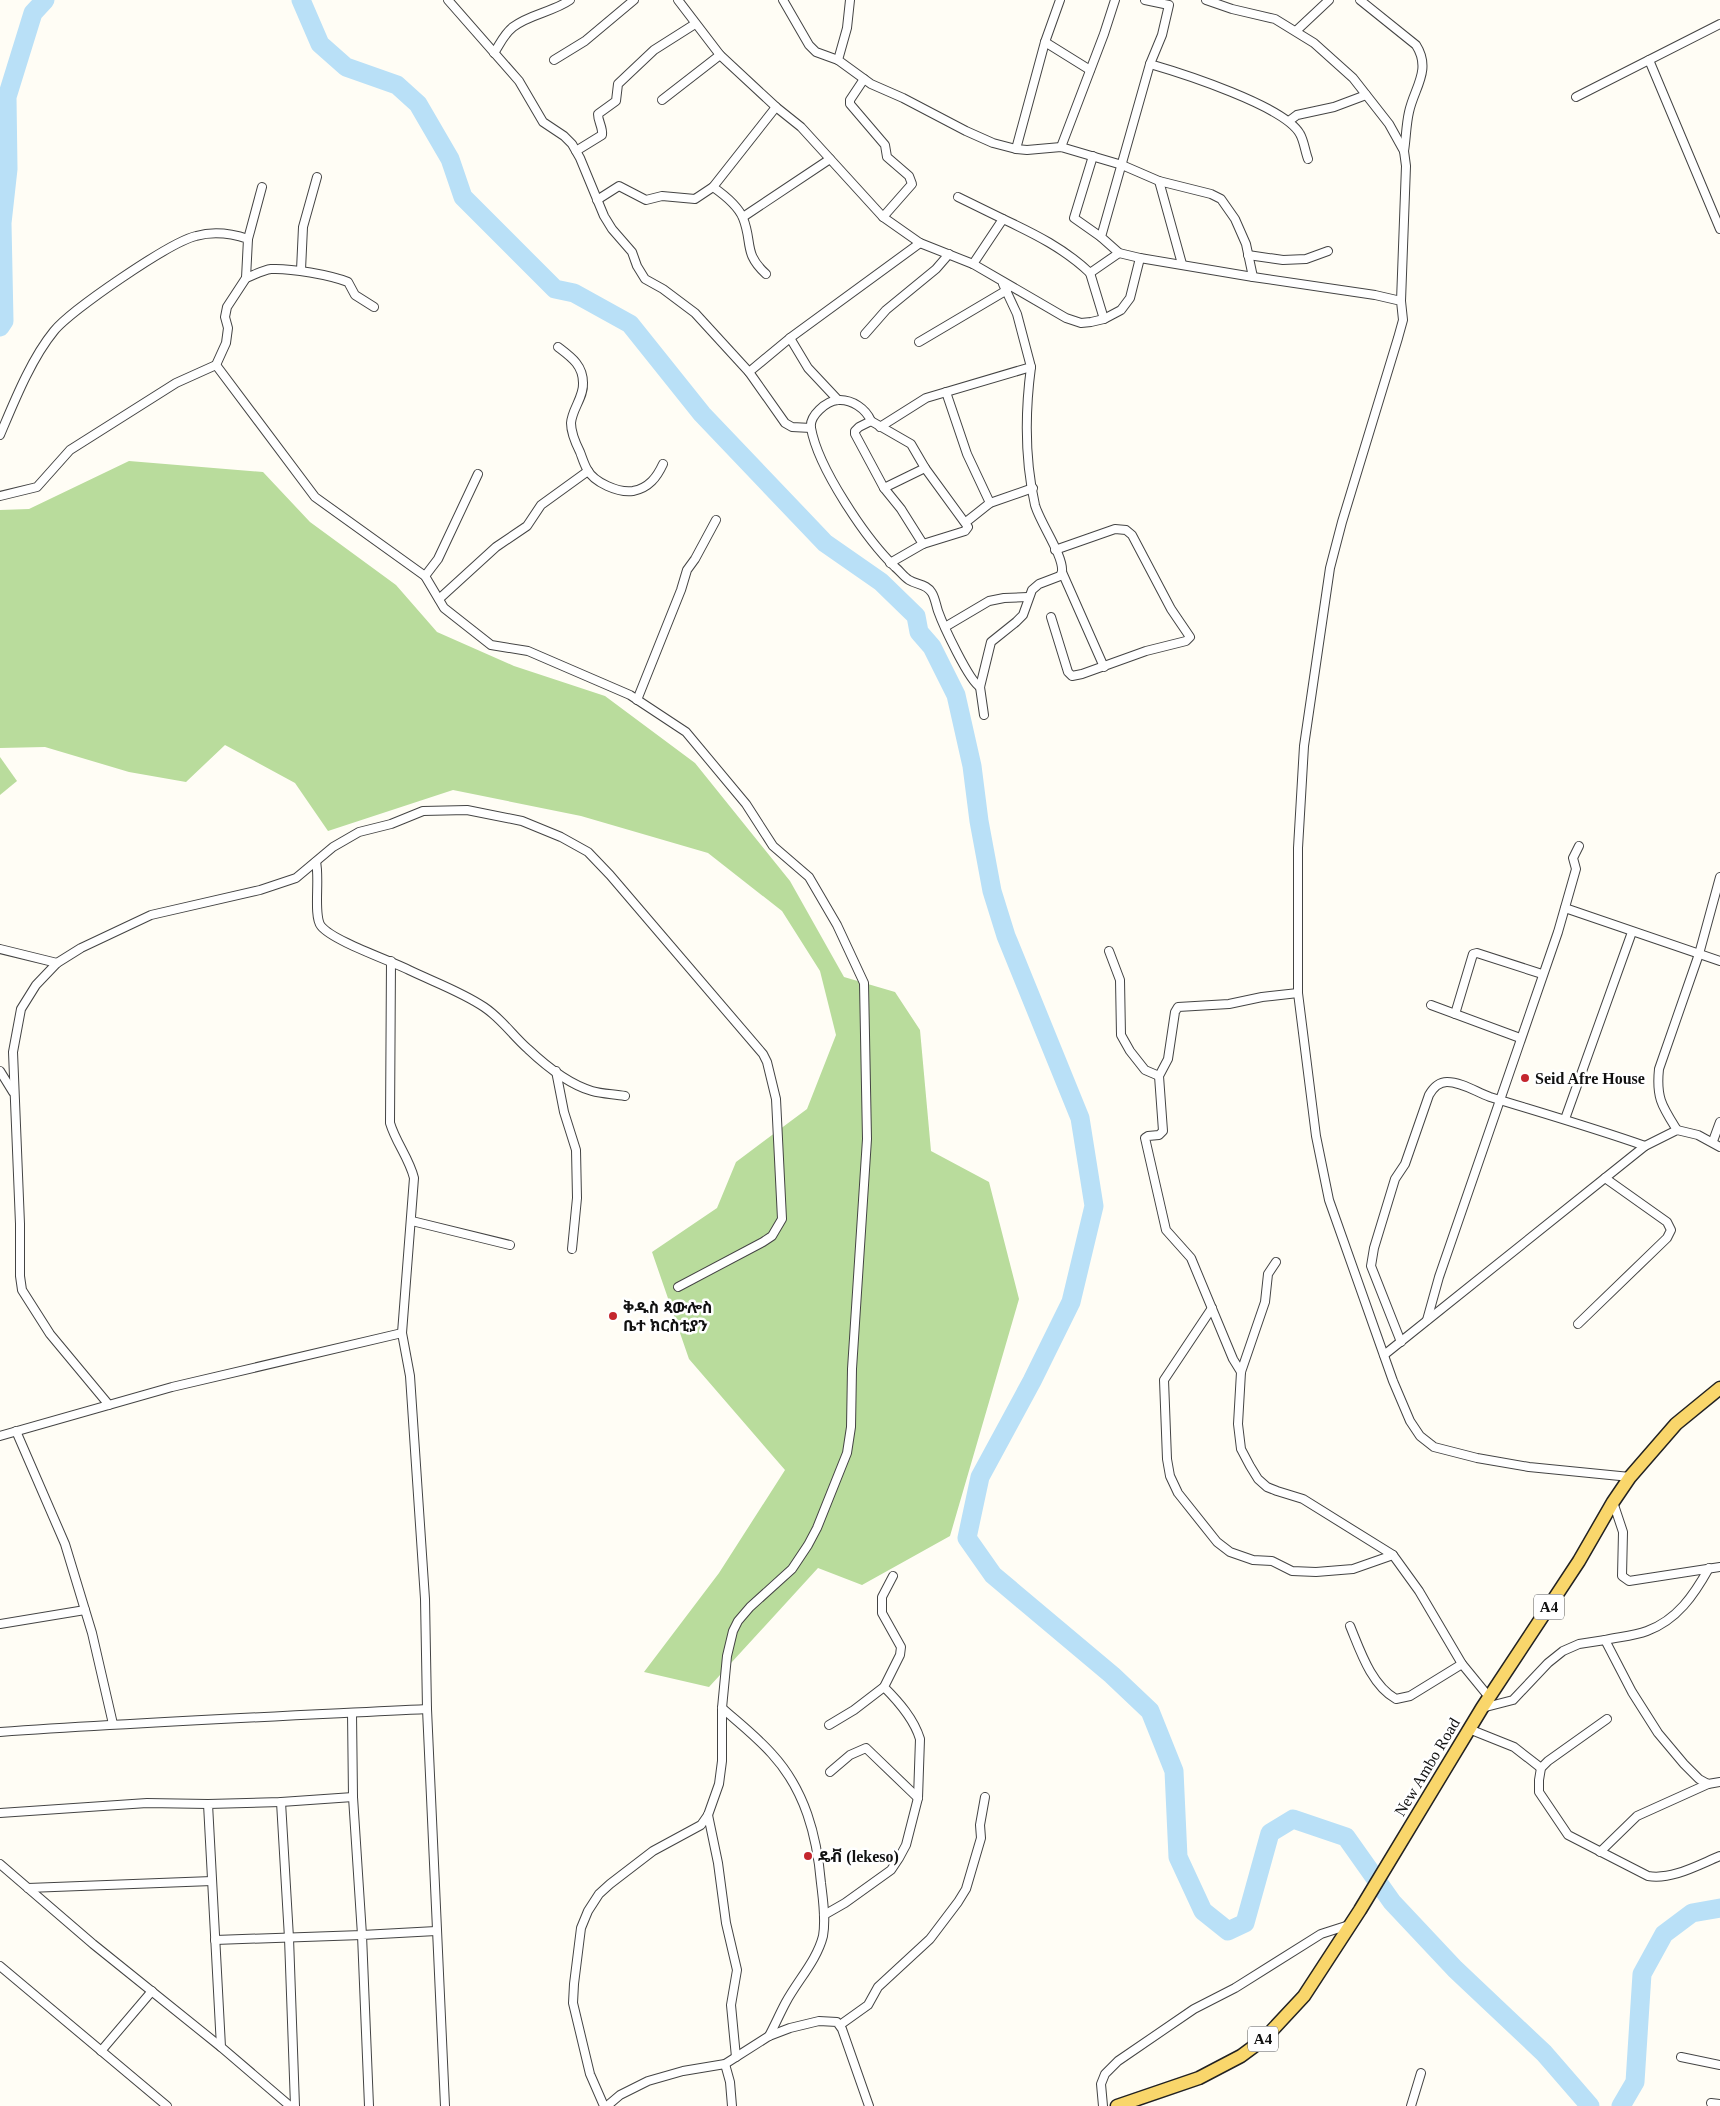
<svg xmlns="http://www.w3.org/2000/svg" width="1720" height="2106" font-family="'Times New Roman','Noto Sans Ethiopic',serif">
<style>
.forest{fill:#b9dc9c}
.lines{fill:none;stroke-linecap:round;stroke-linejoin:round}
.river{stroke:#b9e0f7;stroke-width:19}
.minor-casing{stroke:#444;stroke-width:10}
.primary-casing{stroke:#222;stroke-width:15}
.minor{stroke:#fff;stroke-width:8}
.primary{stroke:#f9d66b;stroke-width:12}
.poi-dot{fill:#c4262e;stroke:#fff;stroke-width:2}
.labels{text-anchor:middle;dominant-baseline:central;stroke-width:5;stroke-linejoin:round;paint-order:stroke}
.shield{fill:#fff;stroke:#585858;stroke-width:1}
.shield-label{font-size:15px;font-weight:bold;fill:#111}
.poi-label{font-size:16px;font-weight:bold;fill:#111;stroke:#fff;text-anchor:start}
.street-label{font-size:16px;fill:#111;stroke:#fff}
</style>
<rect width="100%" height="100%" fill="#fffdf5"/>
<g class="forest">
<polygon points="129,461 263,472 310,522 396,585 437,632 514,666 605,696 695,763 790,881 844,977 895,992 920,1030 931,1151 989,1182 1019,1299 950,1536 862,1585 818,1568 709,1687 644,1672 719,1573 785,1470 689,1359 652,1252 717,1208 736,1162 807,1109 836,1035 820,971 782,911 708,853 581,816 453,790 328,831 295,783 225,745 186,782 129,772 45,747 0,748 0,510 29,509"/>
<polygon points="0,757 17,781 0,795"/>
</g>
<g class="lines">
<g class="river">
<polyline points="301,0 320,44 346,67 397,85 418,104 450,159 463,197 555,289 574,293 630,324 702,414 825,543 881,582 916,616 919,632 932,647 956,695 972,766 979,821 992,891 1006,936 1080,1118 1094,1206 1071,1302 1032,1381 980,1477 967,1538 993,1575 1112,1675 1150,1711 1174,1771 1178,1857 1203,1911 1228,1931 1245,1923 1270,1833 1293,1819 1346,1837 1392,1902 1455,1969 1544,2053 1590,2106"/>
<polyline points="0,327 4,321 2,223 8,169 7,97 33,13 45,0"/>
<polyline points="1621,2106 1635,2082 1642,1974 1664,1934 1692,1913 1720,1908"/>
</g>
<defs>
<g id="minor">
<polyline points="448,0 519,81 543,122 564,136 572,144 580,158 604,216 612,229 632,252 637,266 645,279 663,289 695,313 749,372 790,338 920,243"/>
<polyline points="678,0 720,55 776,107 801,127 883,217 920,243 973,264 1066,318 1081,323 1091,322 1104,319 1121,310 1130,298 1140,258"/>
<polyline points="783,0 809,45 816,52 838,60"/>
<polyline points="850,0 847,28 838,60 871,84 903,98 966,131 993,143 1016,149 1027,150 1061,147 1122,165 1159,181 1211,194 1221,199 1235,219 1246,244 1253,277"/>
<path d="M1145,0L1169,5L1162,35L1150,64C1181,73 1285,106 1300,134C1304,141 1305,151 1308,159"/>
<polyline points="1206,0 1232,9 1275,19 1314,43 1353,78 1389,124 1404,151 1406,166 1401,301"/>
<path d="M1360,0L1416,45C1432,70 1414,88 1409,112C1406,125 1406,139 1404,151"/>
<polyline points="1296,31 1329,0"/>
<polyline points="1045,42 1090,70"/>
<path d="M494,53C500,44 504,34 513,27C530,14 553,12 570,0"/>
<polyline points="554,60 585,41 634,0"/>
<polyline points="1649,60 1720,229"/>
<polyline points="1150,64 1101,237 1119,253 1140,258 1253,277 1375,295 1401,301 1403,320 1398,338 1342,522 1330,568 1304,746 1298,848 1298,993 1316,1136 1329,1200 1393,1381 1410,1421 1420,1436 1434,1447 1477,1458 1529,1467 1630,1477"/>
<polyline points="864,79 850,100 850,104 885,145 887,157 909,176 912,184 883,217"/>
<polyline points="1576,97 1720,24"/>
<polyline points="662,100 720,55"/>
<polyline points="1289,121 1297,115 1334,107 1366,95"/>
<polyline points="1061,147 1104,34 1115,0"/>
<polyline points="1016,149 1045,42 1060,0"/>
<path d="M576,151L602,135C603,127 598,122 598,114L616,101L618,84L654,50L695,24"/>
<polyline points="1093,156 1074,218 1101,237"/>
<polyline points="1159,181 1182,264"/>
<polyline points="958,197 1003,219"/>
<polyline points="597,200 619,186 646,200 662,196 695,199 713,187"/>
<polyline points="743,217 830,159"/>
<polyline points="248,239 262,187"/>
<polyline points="1248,255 1283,260 1306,259 1328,251"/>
<path d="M973,264L1003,219C1035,234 1065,249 1090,273L1119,253"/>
<polyline points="301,270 303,227 317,177"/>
<polyline points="1090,273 1104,319"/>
<path d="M766,274C743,253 753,243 743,218C738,206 723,194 713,187L776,107"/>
<path d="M246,278C254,275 263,270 271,269C291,268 330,275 348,282L355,295L374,307"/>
<polyline points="865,334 886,310 936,269 949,254"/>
<polyline points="790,338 808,368 838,400"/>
<polyline points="919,342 1007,290"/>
<path d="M558,347C571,357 583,365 583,383C584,397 572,409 571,423C571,433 575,442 580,452C582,457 584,464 587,469C594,483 619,493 633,491C649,488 657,477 663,464"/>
<polyline points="216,365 315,497 425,576 444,608 491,645 528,651 630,695 686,732 746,804 773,846 809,877 837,925 864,983 867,1139 852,1369 851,1427 847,1453 817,1528 808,1545 792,1569 750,1607 738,1621 733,1631 727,1656 722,1708 722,1761 719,1784 708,1815 701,1825 653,1851 610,1884 599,1894 588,1911 581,1928 574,1984 573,2003 590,2074 604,2106"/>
<polyline points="749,372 785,423 792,427 811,428"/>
<polyline points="946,392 967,454 990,503"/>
<path d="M871,421C866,409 852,399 838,400C826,401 809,416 811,428C818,468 866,539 895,567C900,571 904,577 909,580C917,585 927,584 932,593C935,598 936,605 938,611C943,625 969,681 980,687"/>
<polyline points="880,427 926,398 1031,367 1017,314 1003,284"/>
<path d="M0,435C14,402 31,359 54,331C71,310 170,242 196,236C214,231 230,233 248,239L246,278L227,307L225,317L228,328L226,343L216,365L176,383L70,450L37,487L0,496"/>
<polyline points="884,488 855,434 855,431 859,427 871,421 911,444 925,468 968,527 965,531 923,544 890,563"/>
<polyline points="966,522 990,503 1033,488"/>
<polyline points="923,544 901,509 884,488 925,468"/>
<polyline points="1062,572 1104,667"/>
<polyline points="425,576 438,559 478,474"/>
<polyline points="439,599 496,547 527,526 541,505 588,471"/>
<polyline points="1051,617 1068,672 1072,676 1082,674 1146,651 1186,641 1190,637 1171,609 1132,535 1126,530 1115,529 1055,550"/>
<polyline points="945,627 989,601 1004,598 1028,597"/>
<polyline points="637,700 681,590 687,570 695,559 716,520"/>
<path d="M984,715L980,687L991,642L1016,622L1023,615L1032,590L1039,584L1060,576L1062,572C1064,556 1040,523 1035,505C1025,461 1025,412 1031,367"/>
<path d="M316,862C320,879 313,916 321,926C333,941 389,960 409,970C434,982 462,992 484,1007C502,1019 513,1036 528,1049C546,1066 568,1084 592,1091C602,1094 614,1094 625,1096"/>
<polyline points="1565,908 1720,961"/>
<polyline points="0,949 57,963"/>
<polyline points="1109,951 1120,980 1121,1035 1130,1051 1145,1070 1159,1076"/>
<path d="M391,961L390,1123C396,1143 409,1158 414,1178L402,1333L410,1376L425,1599L427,1709L445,2106"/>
<polyline points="1431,1005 1520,1038"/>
<polyline points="1455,1014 1473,954 1477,953 1542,974"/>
<polyline points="0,1071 13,1092"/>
<polyline points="556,1071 564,1112 576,1150 577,1198 572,1249"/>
<polyline points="1565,1119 1632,932"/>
<path d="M1677,1130C1662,1106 1656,1098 1659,1069L1699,954L1720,877"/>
<polyline points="1713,1141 1720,1122"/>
<polyline points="412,1221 510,1245"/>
<polyline points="1276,1262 1268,1274 1265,1302 1241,1372 1238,1424 1241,1449 1250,1466 1258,1479 1267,1487 1277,1491 1303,1499 1393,1555 1419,1591 1462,1664 1489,1697"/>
<polyline points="1212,1308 1164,1380 1167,1459 1170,1476 1178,1493 1217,1542 1230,1552 1253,1560 1272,1561 1292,1571 1316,1572 1353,1569 1393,1555"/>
<polyline points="1427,1320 1439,1277 1558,932 1576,869 1573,858 1579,846"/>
<polyline points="1578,1324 1667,1238 1671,1230 1667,1222 1605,1178"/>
<path d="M1401,1342L1371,1266L1374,1248L1395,1179L1405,1164L1429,1095C1433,1088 1438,1082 1447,1082C1462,1082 1476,1092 1490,1097C1542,1113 1594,1128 1645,1146"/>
<polyline points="1384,1355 1645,1146 1677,1130 1698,1135 1720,1147"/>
<polyline points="1241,1372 1233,1359 1191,1258 1166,1230 1145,1138 1148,1136 1159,1135 1163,1131 1159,1076 1168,1059 1175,1012 1178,1007 1229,1004 1262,997 1298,993"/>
<polyline points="109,1405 50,1334 22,1290 20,1276 20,1224 13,1052 21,1009 36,985 57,963 81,948 151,915 260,890 296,878 333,847 359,832 391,824 423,811 467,810 522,821 561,837 588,852 610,875 763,1054 767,1062 776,1099 782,1219 772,1236 763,1242 678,1287"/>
<polyline points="16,1431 65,1544 92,1633 113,1724"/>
<polyline points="0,1436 172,1387 402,1333"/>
<polyline points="1613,1502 1623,1532 1622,1576 1629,1581 1720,1567"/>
<polyline points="0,1624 85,1610"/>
<path d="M1350,1626C1360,1650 1371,1685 1396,1699L1410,1696L1462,1664"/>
<path d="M1605,1640C1618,1637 1634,1636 1647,1631C1677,1620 1694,1595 1709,1568"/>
<path d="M722,1708C739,1723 757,1737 772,1754C805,1790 817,1836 821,1883C823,1900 826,1919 823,1936C817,1960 798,1980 786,2002C780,2013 775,2025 769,2036"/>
<polyline points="1482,1708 1513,1700 1548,1663 1563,1651 1579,1644 1605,1640 1632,1692 1658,1733 1684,1764 1699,1779 1708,1784 1720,1782"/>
<path d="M1607,1719L1548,1761L1541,1768L1539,1780V1792L1568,1835L1648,1876C1672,1880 1698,1865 1720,1856"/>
<polyline points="829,1725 854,1710 884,1687"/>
<polyline points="1469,1729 1514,1747 1541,1768"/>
<path d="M0,1732C142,1722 285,1716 427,1709"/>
<polyline points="830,1772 850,1755 866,1748 918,1798"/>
<polyline points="281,1802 289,1938 295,2106"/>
<polyline points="0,1813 147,1803 208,1804"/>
<polyline points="708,1815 718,1863 726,1923 737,1970 731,2005 736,2057"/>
<polyline points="1600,1852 1637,1816 1708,1784"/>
<polyline points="0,1864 93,1944 221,2047"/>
<polyline points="28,1888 212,1881"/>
<path d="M824,1915L845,1903L891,1870L899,1858L906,1845L918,1798L920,1739C914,1719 899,1702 884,1687L900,1655L901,1647L882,1613V1597L893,1576"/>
<polyline points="215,1940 362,1935 353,1797 352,1713"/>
<polyline points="0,1966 167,2106"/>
<polyline points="840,2025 868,2005 878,1987 930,1939 958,1902 966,1889 981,1838 980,1825 985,1797"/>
<polyline points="101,2051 152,1991"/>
<polyline points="1681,2057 1720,2065"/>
<polyline points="725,2064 730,2082 732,2106"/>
<polyline points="1711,2103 1720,2104"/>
<polyline points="290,2106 221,2047 208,1804 281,1802 353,1797"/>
<polyline points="369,2106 362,1935 436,1931"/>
<polyline points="607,2106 620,2095 648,2081 683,2071 725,2064 769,2036 790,2028 819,2021 837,2022 842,2029 869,2106"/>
<polyline points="1103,2106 1101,2084 1105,2074 1118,2061 1194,2009 1235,1988 1321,1934 1349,1925"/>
<polyline points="1411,2106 1421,2073"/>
</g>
<polyline id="primary" points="1117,2106 1199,2078 1241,2056 1264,2039 1304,1996 1360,1910 1482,1708 1579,1561 1613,1502 1630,1477 1676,1424 1720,1388"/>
</defs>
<use href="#minor" class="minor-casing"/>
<use href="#primary" class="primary-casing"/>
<use href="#minor" class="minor"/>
<use href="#primary" class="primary"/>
</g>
<g class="poi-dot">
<circle cx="1525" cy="1078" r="5"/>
<circle cx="613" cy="1316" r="5"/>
<circle cx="808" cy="1856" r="5"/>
</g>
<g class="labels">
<g class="shield">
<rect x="1534" y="1594.5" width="30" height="25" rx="4"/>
<rect x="1248" y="2026.5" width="30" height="25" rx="4"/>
</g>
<g class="shield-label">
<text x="1549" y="1607">A4</text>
<text x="1263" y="2039">A4</text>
</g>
<g class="poi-label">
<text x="1535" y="1078">Seid Afre House</text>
<text x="623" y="1307">ቅዱስ ጳውሎስ<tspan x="623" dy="18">ቤተ ክርስቲያን</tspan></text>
<text x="818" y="1856">ዴቭ (lekeso)</text>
</g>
<g class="street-label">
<text transform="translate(1427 1767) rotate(-59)">New Ambo Road</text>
</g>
</g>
</svg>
